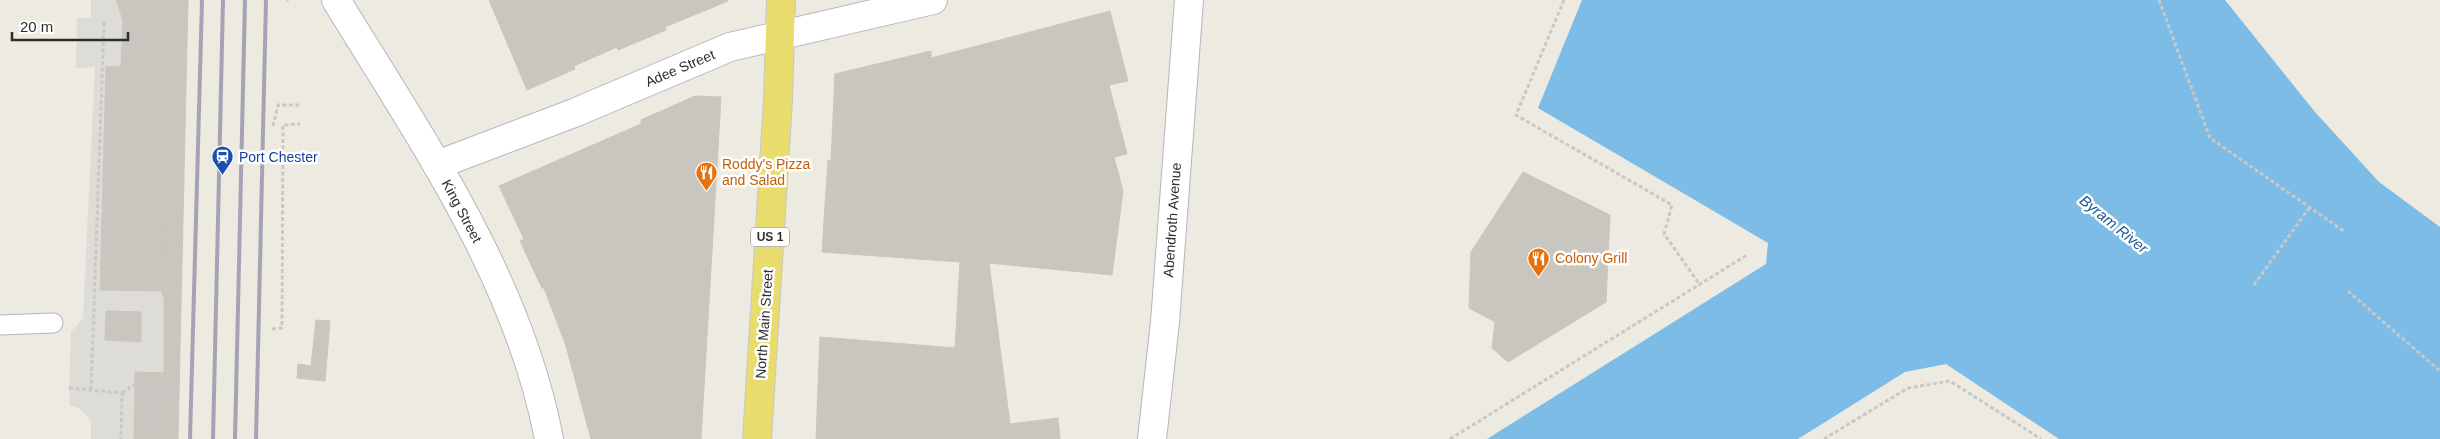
<svg xmlns="http://www.w3.org/2000/svg" width="2440" height="439" font-family="Helvetica,sans-serif">
<style>
.plaza{fill:#dedcd7;fill-rule:evenodd}
.water{fill:#7cbce7}
.building{fill:#c9c6c0;stroke:#c9c6ba}
.lines{fill:none;stroke-linecap:round;stroke-linejoin:round}
.lane-casing{stroke:#b4b5bf;stroke-width:21}
.secondary-casing{stroke:#b4b5bf;stroke-width:30}
.primary-casing{stroke:#c8c8c8;stroke-width:30}
.path{stroke:#c8c8c8;stroke-width:3;stroke-dasharray:4 2.5;stroke-linecap:butt}
.lane{stroke:#fff;stroke-width:19}
.secondary{stroke:#fff;stroke-width:28}
.primary{stroke:#e7dc6c;stroke-width:28}
.rail{stroke:#a4a4b6;stroke-width:4}
.labels{text-anchor:middle;dominant-baseline:central;stroke-width:5;stroke-linejoin:round;paint-order:stroke}
.shield{fill:#fff;stroke:#6c6c6c;stroke-width:1}
.shield-label{font-size:12px;font-weight:bold;fill:#2d2d2d}
.street-label{font-size:14px;fill:#2d2d2d;stroke:#fff}
.transit-label{font-size:14px;fill:#164399;stroke:#fff;text-anchor:start}
.food-label{font-size:14px;fill:#c56008;stroke:#fff;text-anchor:start}
.water-label{font-size:15px;font-style:italic;fill:#185997;stroke:#fff}
</style>
<rect width="100%" height="100%" fill="#edeae1"/>
<path class="plaza" d="M91,0H116L123,20L121,66L106,67L100,290L161,291L164,298V373H135L134,439H91V421L79,408L70,406L69,388L71,332L83,318L95,67L76,68L77,18H91ZM106,312H141V342L106,340Z"/>
<polygon class="water" points="1582,0 2225,0 2315,112 2379,182 2440,227 2440,439 2059,439 1946,364 1905,372 1798,439 1487,439 1766,264 1768,243 1538,108"/>
<g class="building">
<polygon points="116,0 170,0 167,68 121,66 123,20"/>
<polygon points="170,0 188,0 178,439 134,439 135,372 164,373 164,298 161,291 163,208 168,208 170,150 164,150"/>
<polygon points="489,0 728,0 728,1 665,27 666,30 618,50 617,47 574,66 575,69 527,90"/>
<polygon points="1110,11 1128,81 1109,85 1127,154 1114,157 1123,191 1112,275 989,263 1010,424 1058,418 1060,439 816,439 820,337 955,348 960,262 822,252 828,160 831,161 835,74 931,51 931,58"/>
<polygon points="121,66 167,68 164,150 170,150 168,208 163,208 161,291 100,290 106,67"/>
<polygon points="695,96 721,97 701,439 591,439 566,346 544,288 542,288 520,241 524,239 499,186 641,124 641,120"/>
<polygon points="1523,172 1610,215 1606,302 1508,362 1492,348 1495,322 1469,308 1471,252"/>
<polygon points="106,311 141,312 141,342 105,340"/>
<polygon points="316,320 330,321 325,381 297,378 298,364 311,366"/>
</g>
<g class="lines">
<defs>
<polyline id="lane" points="0,325 53,323"/>
<g id="secondary">
<path d="M336,0C421,139 518,277 549,439"/>
<polyline points="437,165 574,113 730,47 933,0"/>
<polyline points="1152,439 1165,322 1189,0"/>
</g>
<polyline id="primary" points="757,439 778,100 781,0"/>
</defs>
<use href="#lane" class="lane-casing"/>
<use href="#secondary" class="secondary-casing"/>
<use href="#primary" class="primary-casing"/>
<g class="path">
<polyline points="1564,0 1516,115 1672,205 1664,234 1700,285"/>
<polyline points="2159,0 2210,138 2345,232"/>
<polyline points="287,1 288,0"/>
<polyline points="273,126 278,105 299,105"/>
<polyline points="2254,285 2309,208"/>
<polyline points="2348,291 2440,371"/>
<polyline points="272,329 282,328 283,125 300,124"/>
<polyline points="69,388 122,393 121,439"/>
<polyline points="91,390 104,22"/>
<polyline points="122,393 135,384 155,384"/>
<polyline points="153,439 155,384 179,385"/>
<polyline points="1450,439 1747,255"/>
<polyline points="1824,439 1908,388 1950,381 2041,439"/>
</g>
<use href="#lane" class="lane"/>
<use href="#secondary" class="secondary"/>
<use href="#primary" class="primary"/>
<g class="rail">
<polyline points="190,439 202,0"/>
<polyline points="213,439 223,0"/>
<polyline points="235,439 245,0"/>
<polyline points="256,439 266,0"/>
</g>
</g>
<defs>
<symbol id="station-pin" viewBox="-11 -11 22 30"><path d="M0 17L-7.5 6A9.5 9.5 0 1 1 7.5 6Z" fill="#1a4fb4" stroke="#fff"/><path d="M-3-6H3Q5-6 5-4V2Q5 4 3 4L4.5 6H3L1.5 4h-3L-3 6H-4.5L-3 4Q-5 4-5 2V-4Q-5-6-3-6ZM-3.5-4v3h7v-3ZM-3.5 1v1.5H-2V1ZM2 1v1.5H3.5V1Z" fill="#fff"/></symbol>
<symbol id="restaurant-pin" viewBox="-11 -11 22 30"><path d="M0 17L-7.5 6A9.5 9.5 0 1 1 7.5 6Z" fill="#e8710a" stroke="#fff"/><path d="M-5-6h1v4h1v-4h1v4h1v-4h1v5L-1.5 .5V6h-2V.5L-5-1ZM5-6V6H3V1.5H1.5Q1.5-4 5-6Z" fill="#fff"/></symbol>
</defs>
<g fill-rule="evenodd">
<use href="#station-pin" x="210" y="144" width="25" height="34"/>
<use href="#restaurant-pin" x="694" y="160" width="25" height="34"/>
<use href="#restaurant-pin" x="1526" y="246" width="25" height="34"/>
</g>
<g class="labels">
<rect class="shield" x="751" y="227.5" width="38" height="19" rx="4"/>
<g class="shield-label">
<text x="770" y="237">US 1</text>
</g>
<g class="street-label">
<text transform="translate(680 68) rotate(-23)">Adee Street</text>
<text transform="translate(462 211) rotate(62)">King Street</text>
<text transform="translate(1172 220) rotate(-86)">Abendroth Avenue</text>
<text transform="translate(764 324) rotate(-86)">North Main Street</text>
</g>
<g class="transit-label">
<text x="239" y="157">Port Chester</text>
</g>
<g class="food-label">
<text x="722" y="164">Roddy's Pizza<tspan x="722" dy="16">and Salad</tspan></text>
<text x="1555" y="258">Colony Grill</text>
</g>
<g class="water-label">
<text transform="translate(2114 224) rotate(39)">Byram River</text>
</g>
</g>
<path d="M12 32v8h116v-8" fill="none" stroke="#2d2d2d" stroke-width="2.5"/>
<text x="20" y="32" font-size="15" fill="#2d2d2d" stroke="#ffffff" stroke-width="4" paint-order="stroke">20 m</text>
</svg>
